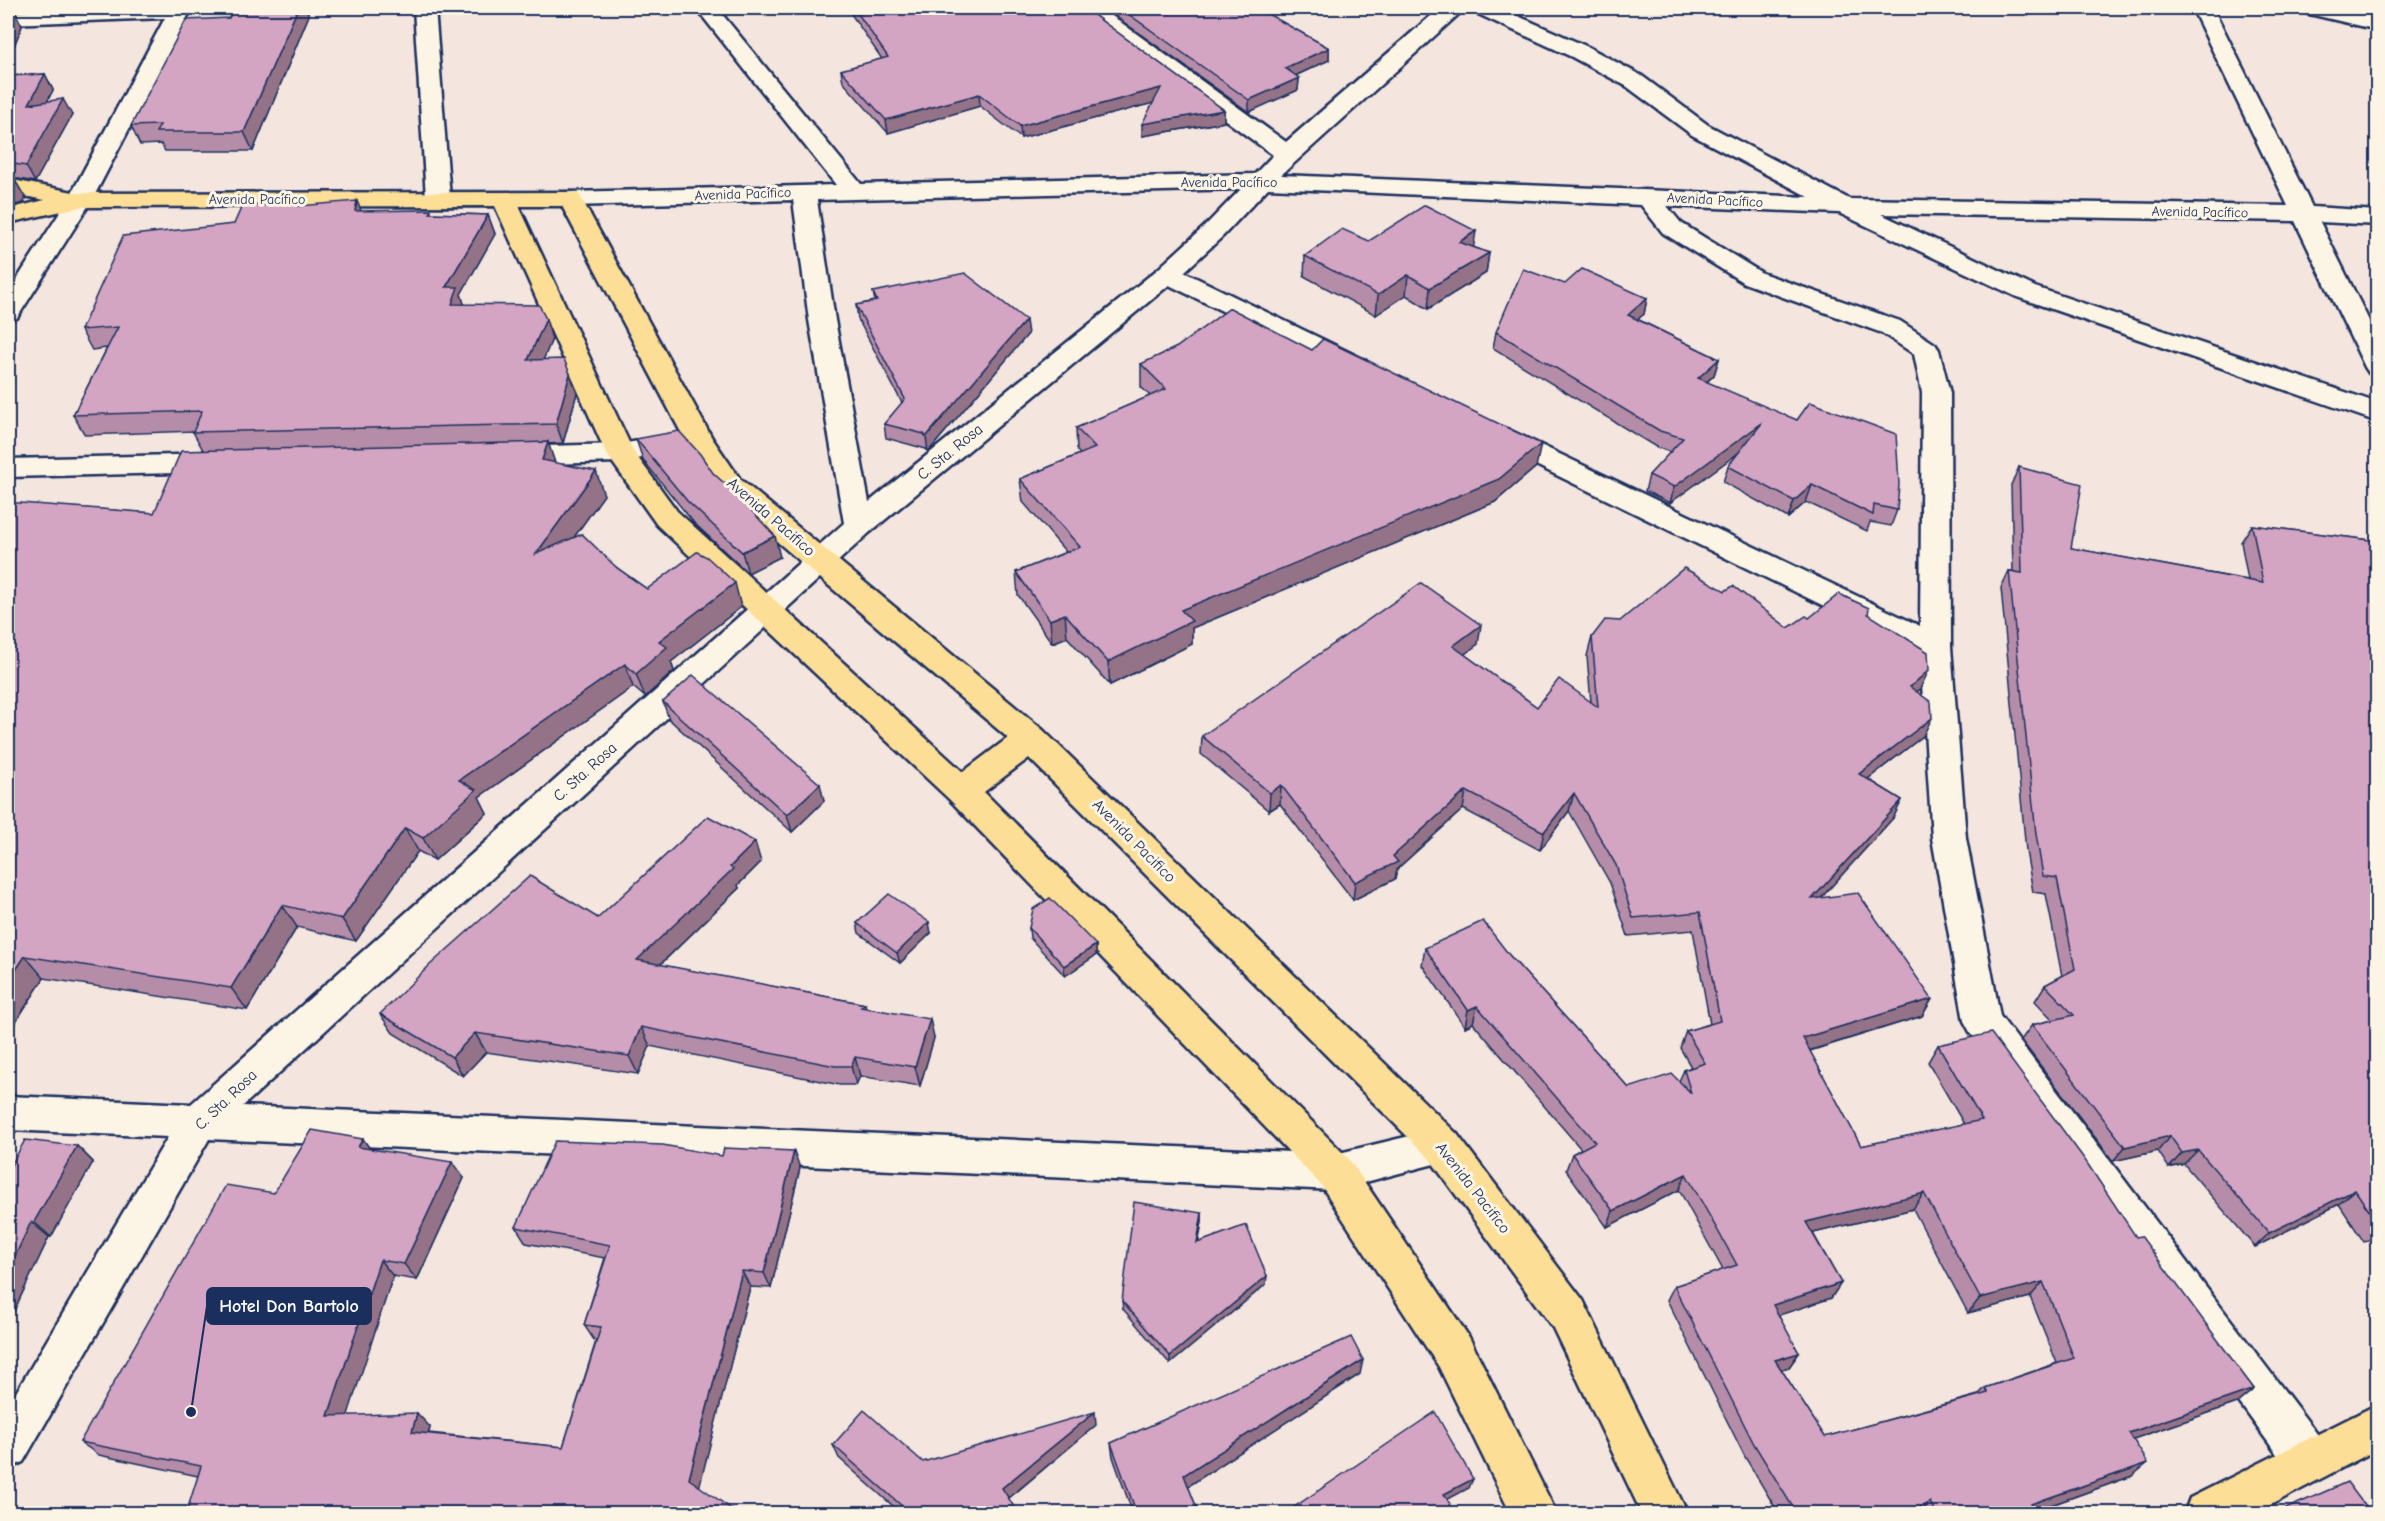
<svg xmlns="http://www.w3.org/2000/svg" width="2385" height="1521" font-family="'Comic Neue',sans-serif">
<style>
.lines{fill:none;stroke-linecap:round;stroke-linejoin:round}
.minor-casing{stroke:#1b2f5e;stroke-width:5}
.major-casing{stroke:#1b2f5e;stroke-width:5}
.minor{fill:#fcf5e5;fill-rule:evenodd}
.major{fill:#fdde96;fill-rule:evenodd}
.wall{fill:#b68da8;stroke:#1b2f5e;stroke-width:1.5;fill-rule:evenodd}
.shaded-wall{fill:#947388;stroke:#1b2f5e;stroke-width:1.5}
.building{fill:#d4a4c3;stroke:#1b2f5e;stroke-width:1.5;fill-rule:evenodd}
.labels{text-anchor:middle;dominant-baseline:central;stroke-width:6;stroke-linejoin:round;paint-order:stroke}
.far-street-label{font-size:14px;fill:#1b2f5e;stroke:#fcf5e5}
.street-label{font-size:16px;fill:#1b2f5e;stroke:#fcf5e5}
.leader{fill:none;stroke:#1b2f5e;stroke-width:2}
.callout-dot{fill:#1b2f5e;stroke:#fcf5e5;stroke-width:2}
.callout{fill:#1b2f5e;stroke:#1b2f5e;stroke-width:2}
.callout-label{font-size:18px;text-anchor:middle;font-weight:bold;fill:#fff}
</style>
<rect width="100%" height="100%" fill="#f4e5de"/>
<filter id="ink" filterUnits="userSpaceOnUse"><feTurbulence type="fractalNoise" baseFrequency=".0167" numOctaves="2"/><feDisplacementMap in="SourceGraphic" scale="12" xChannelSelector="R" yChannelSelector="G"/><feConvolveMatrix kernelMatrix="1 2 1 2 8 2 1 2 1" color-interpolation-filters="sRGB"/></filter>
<g filter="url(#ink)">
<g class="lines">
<defs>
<g id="minor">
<polygon points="108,8 192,8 92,200 17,318 8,320 8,293 68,200 165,18 8,24 8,12"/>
<polygon points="414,8 435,8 450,198 447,203 438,205 429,203 426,198"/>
<path d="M696,8H717L861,184L1255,174L1273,155L1080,13L1078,8H1101L1286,142L1440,8H1462L1460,13L1281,175L1809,197L1692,135L1626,86L1572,57L1476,13L1473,8H1500L1588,47L1642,76L1708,125L1849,199L2288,206L2192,8H2213L2312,207L2378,211V225L2320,222L2378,339V375L2369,373L2365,367L2295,221L1881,214L2035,287L2378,403V422L2017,297L1839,213L1667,206L1681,223L1762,273L1900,321L1935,344L1939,350L1950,393L1951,647L1966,838L2000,1016L2324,1443L2330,1459L2324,1475L2308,1481L2292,1475L1970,1032L1964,1021L1932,838L1920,653L1489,442L1485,436L1489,430L1499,427L1509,430L1920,626L1922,393L1914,354L1882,333L1744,283L1663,233L1641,205L1268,188L1223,236L1184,272L1365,360L1369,366L1365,372L1356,374L1347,372L1169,285L869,533L243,1106L1335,1154L1443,1128L1457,1134L1463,1146L1457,1158L1335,1190L209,1139L23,1462L8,1469V1406L168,1137L8,1130V1096L191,1104L844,523L809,320L793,200L570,206L561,204L558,199L561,194L570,192L836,185ZM1241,189L1205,226L1158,269L869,502L835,320L817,200Z"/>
<polygon points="2302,8 2337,8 2378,17 2378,30 2305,13"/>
<polygon points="683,434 693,437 697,443 693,449 620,462 507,465 497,463 493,456 497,449 507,447 620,444"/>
<polygon points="219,454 229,456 233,463 229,470 219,472 8,477 8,459"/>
</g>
<g id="major">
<path d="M8,179L78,193L570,192L579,194L712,438L740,479L1043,730L1457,1134L1583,1300L1688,1514H1642L1553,1328L1429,1158L1029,758L984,792L1349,1159L1469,1337L1557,1514H1511L1439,1367L1321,1185L950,800L657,525L606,453L495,206L80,207L8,223V209L45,200L8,193ZM519,206H562L685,440L720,493L1008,738L963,772L677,511L633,451Z"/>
<polygon points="2378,1404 2378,1449 2253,1514 2184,1514 2190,1498"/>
</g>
</defs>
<use href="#minor" class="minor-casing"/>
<use href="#major" class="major-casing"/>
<use href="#minor" class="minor"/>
<use href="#major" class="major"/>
</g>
<g class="wall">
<polygon points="8,8 30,8 29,9 8,10 14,10 22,26 8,61"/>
<polygon points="234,8 306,8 309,15 253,151 165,151 161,144 140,145 131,126 229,18"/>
<polygon points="847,8 1084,8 1224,110 1224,122 1142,136 1153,103 1021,138 980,106 888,133 843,82 841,70 882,59"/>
<polygon points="1104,8 1257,8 1329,48 1329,60 1295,76 1299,78 1298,90 1249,112"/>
<polygon points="45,74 53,90 47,101 72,115 35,182 8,177 8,76"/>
<polygon points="300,203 301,206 361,211 488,215 495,234 461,294 464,304 552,339 543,360 577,393 563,443 548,444 555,463 604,495 574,537 647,589 741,607 671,662 674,671 645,697 633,687 479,797 487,813 435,860 418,851 356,941 297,927 247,1010 44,978 11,1029 8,1029 8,503 154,513 203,450 193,432 194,431 85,435 73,415 107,348 92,350 81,330 234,224"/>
<polygon points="1369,241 1473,247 1489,253 1486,273 1428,309 1406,295 1376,315 1304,276 1305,256"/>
<polygon points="1565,284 1647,298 1644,314 1637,319 1719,359 1714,375 1707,382 1897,510 1891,526 1870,522 1867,531 1806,502 1788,518 1723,482 1728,466 1738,453 1670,503 1645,491 1649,475 1671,452 1656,447 1493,348 1496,332"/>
<polygon points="873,292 1028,334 928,452 926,449 886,438 884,424 902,403 858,319 856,305 875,301"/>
<polygon points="1141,364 1536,467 1495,502 1192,628 1192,644 1110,685 1067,637 1052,643 1018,595 1016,572 1066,552 1023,502 1020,479 1080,454 1077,451 1076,428 1150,396 1141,387"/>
<polygon points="636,439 713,473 780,557 748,573 694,523 643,460"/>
<polygon points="2019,467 2071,548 2248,580 2241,542 2252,525 2378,541 2378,1239 2364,1242 2339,1204 2255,1247 2184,1164 2169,1168 2158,1151 2113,1161 2021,1040 2032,1025 2053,1020 2035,1001 2045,985 2062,976 2046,894 2033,892 2026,851 2001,588 2009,571 2013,571 2011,485"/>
<path d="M1868,614L1920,689L1917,692L1923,736L1868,779L1902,800L1893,818L1821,898L1932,999L1922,1016L1810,1051L1861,1146L1964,1124L1928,1062L1938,1045L2136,1237L2254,1389L2237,1403L2133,1439L2132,1476L2035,1511L2036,1514H1779L1745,1457L1667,1300L1674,1286L1723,1270L1679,1190L1607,1227L1566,1170L1572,1154L1581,1149L1473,1023L1465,1027L1422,965L1425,948L1510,956L1629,1088L1679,1081L1684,1070L1691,1067L1680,1048L1686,1031L1710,1024L1693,930L1628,936L1610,883L1569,811L1540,850L1463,809L1397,869L1395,879L1353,900L1280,804L1269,811L1201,754L1202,736L1478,644L1464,654L1537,707L1591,702L1587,656L1592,637L1620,621L1788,628L1809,618ZM1913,1209L1968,1313L2030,1297L2057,1363L1985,1388L1978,1395L1825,1437L1781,1369L1789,1367L1799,1353L1778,1315L1831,1298L1841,1283L1813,1233Z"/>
<polygon points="663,702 824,801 792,832 669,719"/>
<polygon points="761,862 738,885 739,888 660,965 865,1004 866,1008 934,1038 920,1086 860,1076 856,1085 840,1085 650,1046 638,1074 486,1052 463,1076 393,1033 380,1014 598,918"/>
<polygon points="857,923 931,933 900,963 859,933"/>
<polygon points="1029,928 1096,945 1096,955 1065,976 1030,938"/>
<polygon points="363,1139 370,1149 464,1178 417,1280 393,1276 347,1415 430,1427 429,1433 563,1447 596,1341 594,1340 584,1325 605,1258 526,1243 516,1227 722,1156 800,1168 771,1288 750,1287 699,1486 198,1476 99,1455 80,1442 274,1193"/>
<polygon points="77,1146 93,1162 51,1237 49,1237 10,1319 8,1319 8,1171"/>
<polygon points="1202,1213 1202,1222 1198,1242 1266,1284 1170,1364 1123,1309 1122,1301"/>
<polygon points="1360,1374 1188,1486 1199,1514 1133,1514 1113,1457 1111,1443"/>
<polygon points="1096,1425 1008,1499 1018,1514 902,1514 839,1458 833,1445 923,1462"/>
</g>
<g class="shaded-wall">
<polygon points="298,8 306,8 309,15 253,151 244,132"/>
<polygon points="14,10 22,26 8,61 8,25"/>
<polygon points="1329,48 1329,60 1284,81 1285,68"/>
<polygon points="45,74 53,90 38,120 29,104"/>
<polygon points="1299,78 1298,90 1249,112 1249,100"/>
<polygon points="1161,88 1161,101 1021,138 1020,126"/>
<polygon points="979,94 980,106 888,133 886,120"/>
<polygon points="63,99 72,115 35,182 26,166"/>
<polygon points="1224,110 1224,122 1142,136 1142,124"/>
<polygon points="16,182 26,199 23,203 8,207 8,188"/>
<polygon points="357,201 365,220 355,211"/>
<polygon points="488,215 495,234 461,294 465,307 452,304 446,287"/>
<polygon points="8,218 11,225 8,232"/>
<polygon points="1476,231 1473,251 1459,242"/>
<polygon points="1489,253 1486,273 1428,309 1430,288"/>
<polygon points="1408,275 1406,295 1376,315 1378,295"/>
<polygon points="1647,298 1644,314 1624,331 1628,315"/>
<polygon points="546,319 552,339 535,380 528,360"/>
<polygon points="1026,320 1028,334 928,452 926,437"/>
<polygon points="1719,359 1714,375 1693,394 1698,378"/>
<polygon points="570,374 577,393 563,443 556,424"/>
<polygon points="1762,423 1756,440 1670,503 1674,487"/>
<polygon points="548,442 556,466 542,460"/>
<polygon points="1541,444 1536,467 1495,502 1192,628 1192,644 1110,685 1108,662 1181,610"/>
<polygon points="596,471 604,495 545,578 536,554"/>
<polygon points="1812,485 1806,502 1788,518 1794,501"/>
<polygon points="775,536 780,557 748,573 742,552"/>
<polygon points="735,583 741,607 671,662 674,671 645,697 636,674 659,641"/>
<polygon points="1065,614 1067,637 1052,643 1050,620"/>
<polygon points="1481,625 1478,644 1450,665 1453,646"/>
<polygon points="625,664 633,687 479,797 487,813 435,860 423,838 459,780"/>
<polygon points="1929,670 1920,689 1902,706 1910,687"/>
<polygon points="1932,718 1923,736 1851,792 1859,774"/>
<polygon points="820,784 824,801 792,832 787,815"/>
<polygon points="1281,785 1280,804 1269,811 1270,793"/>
<polygon points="1466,791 1463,809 1397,869 1395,879 1353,900 1355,882 1393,856"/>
<polygon points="1574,793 1569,811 1540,850 1544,832"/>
<polygon points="1902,800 1893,818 1804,917 1812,899"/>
<polygon points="405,828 418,851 356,941 342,919"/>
<polygon points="755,842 761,862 738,885 739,888 645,979 637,960"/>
<polygon points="282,905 297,927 247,1010 231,988"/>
<polygon points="929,922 931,933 900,963 897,953"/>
<polygon points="1096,945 1096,955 1065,976 1064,966"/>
<polygon points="25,956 44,978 11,1029 8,1025 8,982"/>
<polygon points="1932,999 1922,1016 1795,1055 1803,1038"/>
<polygon points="1477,1006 1473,1023 1465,1027 1468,1010"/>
<polygon points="930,1019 934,1038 920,1086 915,1067"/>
<polygon points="641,1027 650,1046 638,1074 629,1056"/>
<polygon points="475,1033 486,1052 463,1076 452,1057"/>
<polygon points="855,1057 860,1076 856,1085 851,1066"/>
<polygon points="2170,1136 2158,1151 2113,1161 2125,1147"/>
<polygon points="363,1139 375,1156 358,1147"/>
<polygon points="77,1146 93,1162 51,1237 34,1222"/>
<polygon points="2198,1150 2184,1164 2169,1168 2182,1153"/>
<polygon points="794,1151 800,1168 771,1288 764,1273"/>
<polygon points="452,1162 464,1178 417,1280 404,1264"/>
<polygon points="1686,1174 1679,1190 1607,1227 1613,1211"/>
<polygon points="2355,1190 2339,1204 2255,1247 2269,1233"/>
<polygon points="1924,1193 1913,1209 1797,1237 1806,1222"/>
<polygon points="1202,1213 1202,1222 1197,1252 1197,1243"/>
<polygon points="31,1222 49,1237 10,1319 8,1318 8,1271"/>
<polygon points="380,1260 393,1276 343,1430 328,1416"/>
<polygon points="742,1271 750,1287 698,1492 689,1479"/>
<polygon points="1267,1276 1266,1284 1170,1364 1170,1356"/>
<polygon points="2043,1282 2030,1297 1968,1313 1980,1298"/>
<polygon points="1841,1283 1831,1298 1764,1320 1773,1305"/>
<polygon points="1799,1353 1789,1367 1766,1374 1775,1360"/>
<polygon points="1363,1360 1360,1374 1184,1489 1184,1475"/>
<polygon points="2254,1389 2237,1403 2113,1446 2129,1433"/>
<polygon points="1095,1412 1096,1425 1005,1501 1002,1488"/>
<polygon points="417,1413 430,1427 426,1446 412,1432"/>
<polygon points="2148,1463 2132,1476 2026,1514 2031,1504"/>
<polygon points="1473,1479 1469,1488 1441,1503 1444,1494"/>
<polygon points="1930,1502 1919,1514 1907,1514"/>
</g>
<g class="building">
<polygon points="234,8 298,8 244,132 156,132 160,125 131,126 186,20 229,18"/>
<polygon points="854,8 1084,8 1224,110 1142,124 1161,88 1020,126 979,94 886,120 841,70 888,57"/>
<polygon points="1120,8 1257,8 1329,48 1285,68 1299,78 1249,100"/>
<polygon points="8,10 14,10 8,25"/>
<polygon points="45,74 29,104 63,99 26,166 8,163 8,76"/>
<polygon points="8,180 16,182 14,187 8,188"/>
<polygon points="357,201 355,211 431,210 430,213 488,215 446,287 458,287 452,304 539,305 546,319 528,360 564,359 570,374 556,424 193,432 202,411 73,415 118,327 81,330 123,236 234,224 242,206 300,203 299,206"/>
<polygon points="1425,205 1476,231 1459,242 1489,253 1430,288 1408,275 1378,295 1305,256 1342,229 1369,241"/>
<polygon points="1523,269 1565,284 1582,269 1647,298 1628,315 1719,359 1698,378 1797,420 1810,402 1896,434 1899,484 1897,510 1874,505 1873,515 1812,485 1794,501 1728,466 1762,423 1674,487 1649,475 1683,438 1660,431 1496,332"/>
<polygon points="965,273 1026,320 926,437 924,434 884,424 905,399 856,305 877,301 873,292"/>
<polygon points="1230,308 1312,350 1323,339 1541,444 1499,479 1181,610 1192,621 1108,662 1065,614 1050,620 1016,572 1080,547 1020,479 1095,448 1076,428 1166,389 1141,364 1177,347"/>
<polygon points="679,431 700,454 713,473 733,491 775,536 742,552 688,502 636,439"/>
<polygon points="548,442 542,460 596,471 536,554 582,534 617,568 647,589 697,552 707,557 735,583 659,641 667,647 636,674 625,664 459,780 476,790 423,838 405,828 342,919 282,905 231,988 25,956 8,982 8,503 20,503 154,513 181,451"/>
<polygon points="2019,467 2082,484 2071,548 2263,583 2252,525 2378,541 2378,1224 2355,1190 2269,1233 2198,1150 2182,1153 2170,1136 2125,1147 2032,1025 2074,1015 2045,985 2075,969 2057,878 2043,876 2036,834 2009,571 2022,573"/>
<path d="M1684,568L1725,591L1733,586L1788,628L1806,616L1809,618L1839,594L1869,608L1868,614L1928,652L1929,670L1910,687L1931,702L1932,718L1859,774L1902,800L1812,899L1858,893L1932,999L1803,1038L1861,1146L1982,1120L1938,1045L1991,1033L2085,1160L2136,1237L2141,1236L2254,1389L2129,1433L2148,1463L2031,1504L2036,1514H1936L1930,1502L1907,1514H1797L1754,1444L1674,1286L1737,1265L1686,1174L1613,1211L1572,1154L1595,1142L1477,1006L1468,1010L1425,948L1483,921L1510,956L1629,1088L1672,1074L1691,1093L1684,1070L1705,1063L1686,1031L1720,1021L1700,912L1633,918L1616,865L1574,793L1544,832L1466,791L1393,856L1398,862L1355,882L1281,785L1270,793L1202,736L1421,583L1481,625L1453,646L1537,707L1559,679L1598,707L1592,637L1605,620L1620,621ZM1924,1193L1980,1298L2043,1282L2074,1358L1985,1388L1988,1393L1825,1437L1775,1360L1799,1353L1773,1305L1841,1283L1806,1222Z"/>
<polygon points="693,675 820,784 787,815 663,702"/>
<polygon points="708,816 755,842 730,867 733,869 637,960 865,1004 861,1007 930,1019 915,1067 855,1057 851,1066 835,1066 641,1027 629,1056 475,1033 452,1057 380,1014 431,964 530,876 598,918"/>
<polygon points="889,894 929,922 897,953 857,923"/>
<polygon points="1050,898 1096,945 1064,966 1029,928 1033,909"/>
<polygon points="312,1130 363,1139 358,1147 452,1162 404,1264 380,1260 328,1416 417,1413 412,1432 563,1447 601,1327 584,1325 610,1245 516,1227 555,1141 663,1145 722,1156 724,1148 794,1151 764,1273 742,1271 689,1479 733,1510 731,1514 186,1514 201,1466 80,1442 226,1185 274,1193"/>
<polygon points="25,1140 77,1146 34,1222 31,1222 8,1271 8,1171"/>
<polygon points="1134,1202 1202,1213 1197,1243 1246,1225 1267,1276 1170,1356 1122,1301"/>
<polygon points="1351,1337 1363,1360 1184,1475 1199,1514 1137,1514 1111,1443"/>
<polygon points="864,1410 923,1462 1095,1412 1002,1488 1018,1513 911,1514 833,1445"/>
<polygon points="1435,1412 1473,1479 1444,1494 1456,1514 1284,1514"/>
<polygon points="2347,1482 2371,1514 2274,1514"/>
</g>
</g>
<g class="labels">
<g class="far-street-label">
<text x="1229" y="182">Avenida Pacífico</text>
<text transform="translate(743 194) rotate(-2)">Avenida Pacífico</text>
<text x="257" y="199">Avenida Pacífico</text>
<text transform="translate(1715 200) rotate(3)">Avenida Pacífico</text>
<text transform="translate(2200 212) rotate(1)">Avenida Pacífico</text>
</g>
<g class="street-label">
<text transform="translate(950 452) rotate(-39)">C. Sta. Rosa</text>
<text transform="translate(771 517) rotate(41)">Avenida Pacifico</text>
<text transform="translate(585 772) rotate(-42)">C. Sta. Rosa</text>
<text transform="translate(1134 841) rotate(45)">Avenida Pacifico</text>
<text transform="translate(226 1100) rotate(-44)">C. Sta. Rosa</text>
<text transform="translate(1473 1188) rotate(52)">Avenida Pacifico</text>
</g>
</g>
<path class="leader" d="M191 1412L207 1306"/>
<circle class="callout-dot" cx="191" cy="1412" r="6"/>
<rect class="callout" x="207" y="1288" width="164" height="36" rx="6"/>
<g class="callout-label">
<text x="289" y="1312">Hotel Don Bartolo</text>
</g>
<rect width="2385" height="1521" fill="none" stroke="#fcf5e5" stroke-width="30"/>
<rect x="15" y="15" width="2355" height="1491" fill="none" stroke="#1b2f5e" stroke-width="2" filter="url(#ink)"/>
</svg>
